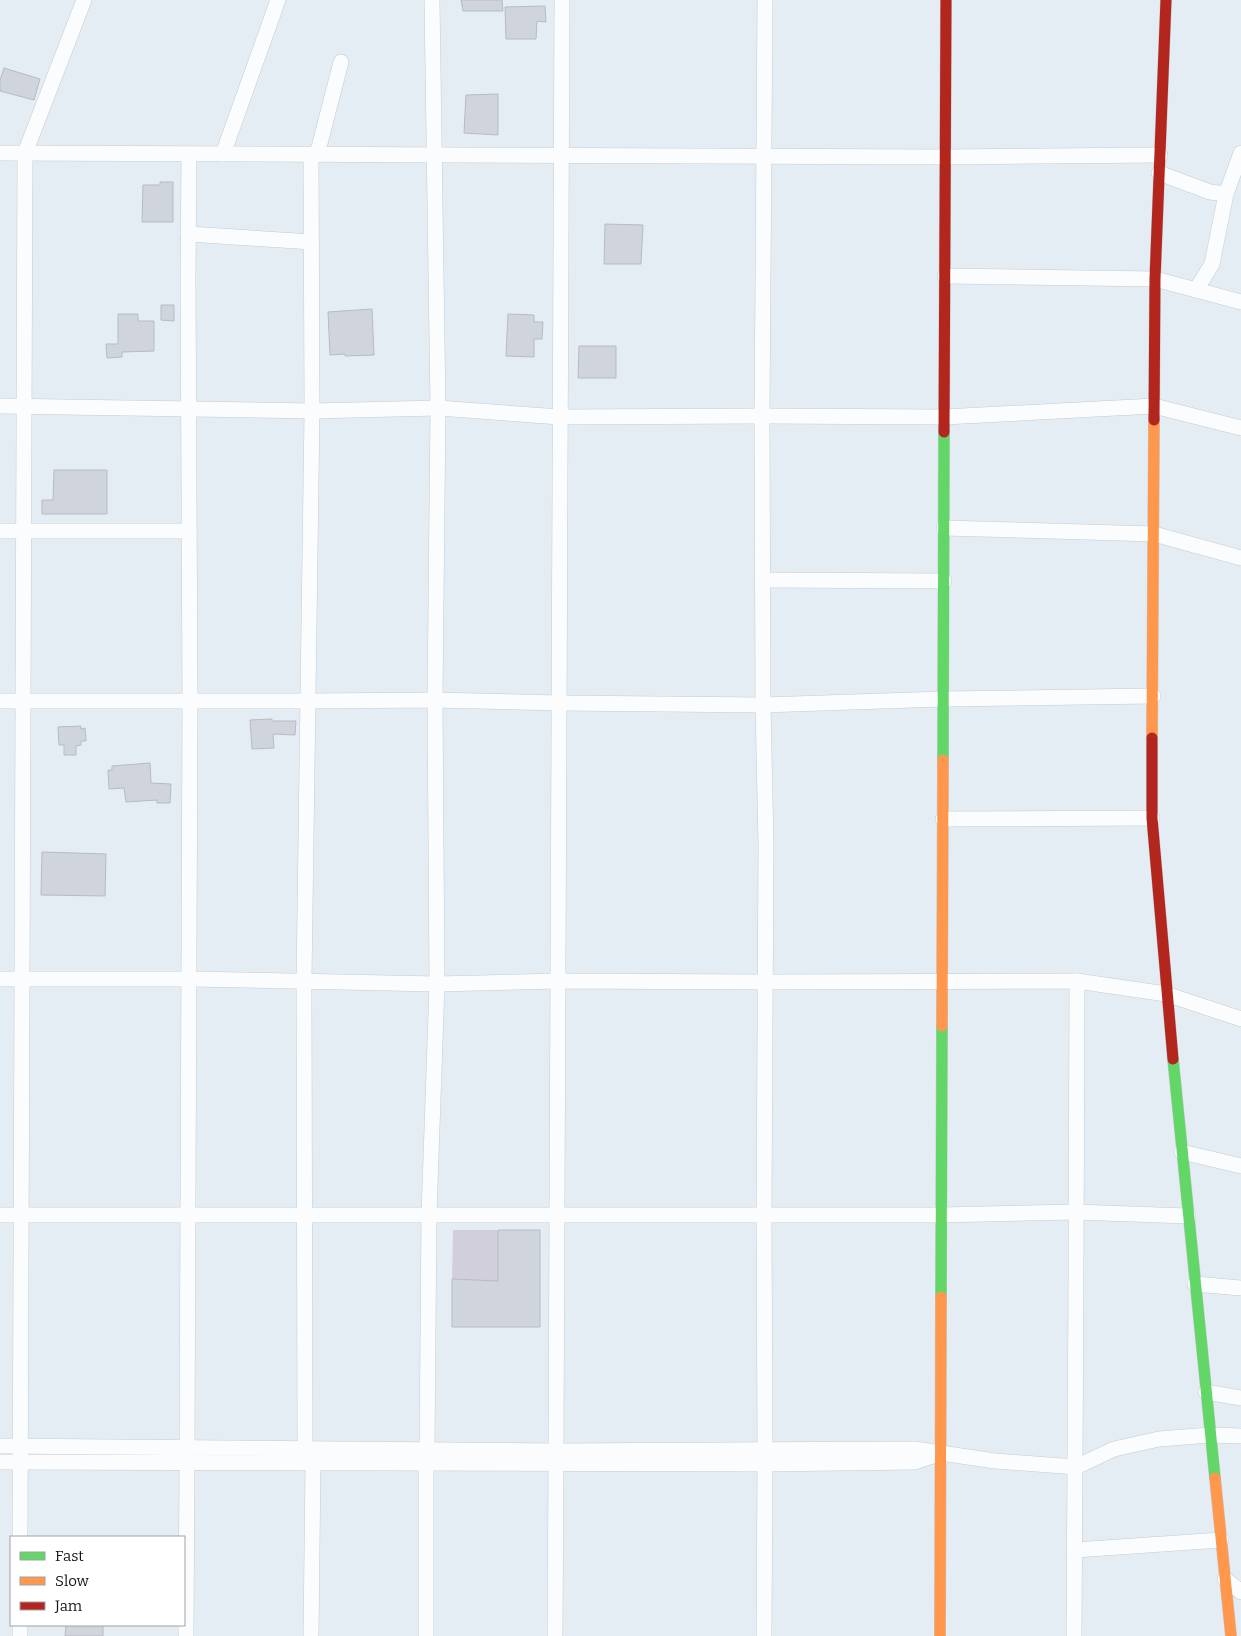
<svg xmlns="http://www.w3.org/2000/svg" width="1241" height="1636" font-family="Bitter,serif">
<style>
.green{fill:#d2cfdd}
.building{fill:#d0d4dd;stroke:#b7bbc1}
.lines{fill:none;stroke-linecap:round;stroke-linejoin:round}
.street-casing{stroke:#c5cbd0;stroke-width:16}
.fast-casing{stroke:#c5cbd0;stroke-width:12}
.slow-casing{stroke:#c5cbd0;stroke-width:12}
.jam-casing{stroke:#c5cbd0;stroke-width:12}
.street{stroke:#fbfcfd;stroke-width:15}
.fast{stroke:#63d668;stroke-width:11}
.slow{stroke:#ff974d;stroke-width:11}
.jam{stroke:#b3261e;stroke-width:11}
</style>
<rect width="100%" height="100%" fill="#e5edf4"/>
<polygon class="green" points="453,1230 498,1230 498,1281 452,1279"/>
<g class="building">
<polygon points="461,0 502,0 503,11 463,11"/>
<polygon points="545,6 546,22 537,21 536,39 506,39 505,7"/>
<polygon points="4,68 40,79 34,100 0,91 0,80"/>
<polygon points="498,94 498,135 464,133 466,95"/>
<polygon points="160,182 173,182 173,222 142,222 143,185 160,185"/>
<polygon points="605,224 643,225 641,264 604,264"/>
<polygon points="161,305 174,305 174,321 161,320"/>
<polygon points="372,309 374,355 345,356 345,354 330,355 328,312"/>
<polygon points="118,314 138,314 138,321 154,321 154,351 122,352 122,357 107,358 106,344 118,344"/>
<polygon points="508,314 534,315 534,322 543,322 542,339 534,339 534,357 506,356"/>
<polygon points="579,346 616,346 616,378 578,378"/>
<polygon points="54,470 107,470 107,514 42,514 42,500 53,500"/>
<polygon points="272,719 272,721 296,721 295,735 273,734 274,748 252,749 250,720"/>
<polygon points="81,726 81,729 85,728 86,741 81,741 81,745 76,746 76,755 64,755 64,745 59,745 58,727"/>
<polygon points="150,763 151,783 171,784 170,803 157,803 157,800 126,802 124,788 109,789 108,770 112,770 112,766"/>
<polygon points="42,852 106,854 105,896 41,895"/>
<polygon points="498,1230 540,1230 540,1327 452,1327 452,1279 498,1281"/>
<polygon points="66,1625 103,1625 103,1636 65,1636"/>
</g>
<g class="lines">
<defs>
<g id="street">
<polyline points="765,0 762,416 763,705 766,844 764,1215 765,1449"/>
<polyline points="0,153 945,157 1160,155"/>
<polyline points="223,154 278,0"/>
<polyline points="317,155 341,62"/>
<polyline points="1159,173 1210,192 1226,194 1241,153"/>
<polyline points="188,234 312,242"/>
<polyline points="945,276 1155,279 1241,302"/>
<polyline points="1196,290 1212,264 1226,194"/>
<polyline points="0,406 312,411 438,408 560,417 762,416 944,417 1154,406 1241,428"/>
<polyline points="944,528 1154,534 1241,558"/>
<polyline points="0,531 189,531"/>
<polyline points="764,580 944,581"/>
<polyline points="0,701 308,701 435,700 559,703 763,705 943,699 1153,696"/>
<polyline points="943,819 1152,818"/>
<polyline points="0,979 189,979 437,984 558,981 766,982 1077,981 1166,994 1241,1019"/>
<polyline points="1182,1152 1241,1166"/>
<polyline points="0,1215 942,1215 1075,1212 1188,1216"/>
<polyline points="1195,1284 1241,1288"/>
<polyline points="1206,1392 1241,1398"/>
<polyline points="0,1446 556,1451 914,1449 995,1461 1076,1467 1114,1449 1159,1439 1210,1435 1241,1436"/>
<polyline points="187,1448 190,702 188,279 189,154"/>
<polyline points="305,1449 304,981 312,411 311,154"/>
<polyline points="427,1449 429,1215 437,984 435,700 438,408 432,0"/>
<polyline points="556,1451 562,0"/>
<polyline points="0,1462 765,1464 915,1462 939,1454"/>
<polyline points="426,1464 426,1636"/>
<polyline points="20,1537 25,153 84,0"/>
<polyline points="1075,1550 1221,1540"/>
<polyline points="1225,1579 1241,1592"/>
<polyline points="20,1625 20,1636"/>
<polyline points="186,1636 187,1463"/>
<polyline points="311,1636 313,1463"/>
<polyline points="555,1636 556,1465"/>
<polyline points="764,1636 765,1464"/>
<path d="M1074,1636C1077,1418 1075,1199 1077,981"/>
</g>
<g id="fast">
<polyline points="943,760 944,432"/>
<polyline points="1173,1059 1215,1478"/>
<polyline points="941,1297 942,1026"/>
</g>
<g id="slow">
<polyline points="1152,738 1154,420"/>
<polyline points="942,1026 943,760"/>
<polyline points="1215,1478 1231,1636"/>
<polyline points="940,1636 941,1297"/>
</g>
<g id="jam">
<polyline points="1154,420 1155,279 1166,0"/>
<polyline points="944,432 946,0"/>
<polyline points="1152,738 1152,818 1173,1059"/>
</g>
</defs>
<use href="#street" class="street-casing"/>
<use href="#fast" class="fast-casing"/>
<use href="#slow" class="slow-casing"/>
<use href="#jam" class="jam-casing"/>
<use href="#street" class="street"/>
<use href="#fast" class="fast"/>
<use href="#slow" class="slow"/>
<use href="#jam" class="jam"/>
</g>
<rect x="10" y="1536" width="175" height="90" fill="#ffffff" stroke="#a0a2a4"/>
<rect x="20" y="1552" width="25" height="8" fill="#63d668" stroke="#a0a2a4"/>
<text x="55" y="1561" font-size="15" fill="#12171b">Fast</text>
<rect x="20" y="1577" width="25" height="8" fill="#ff974d" stroke="#a0a2a4"/>
<text x="55" y="1586" font-size="15" fill="#12171b">Slow</text>
<rect x="20" y="1602" width="25" height="8" fill="#b3261e" stroke="#a0a2a4"/>
<text x="55" y="1611" font-size="15" fill="#12171b">Jam</text>
</svg>
